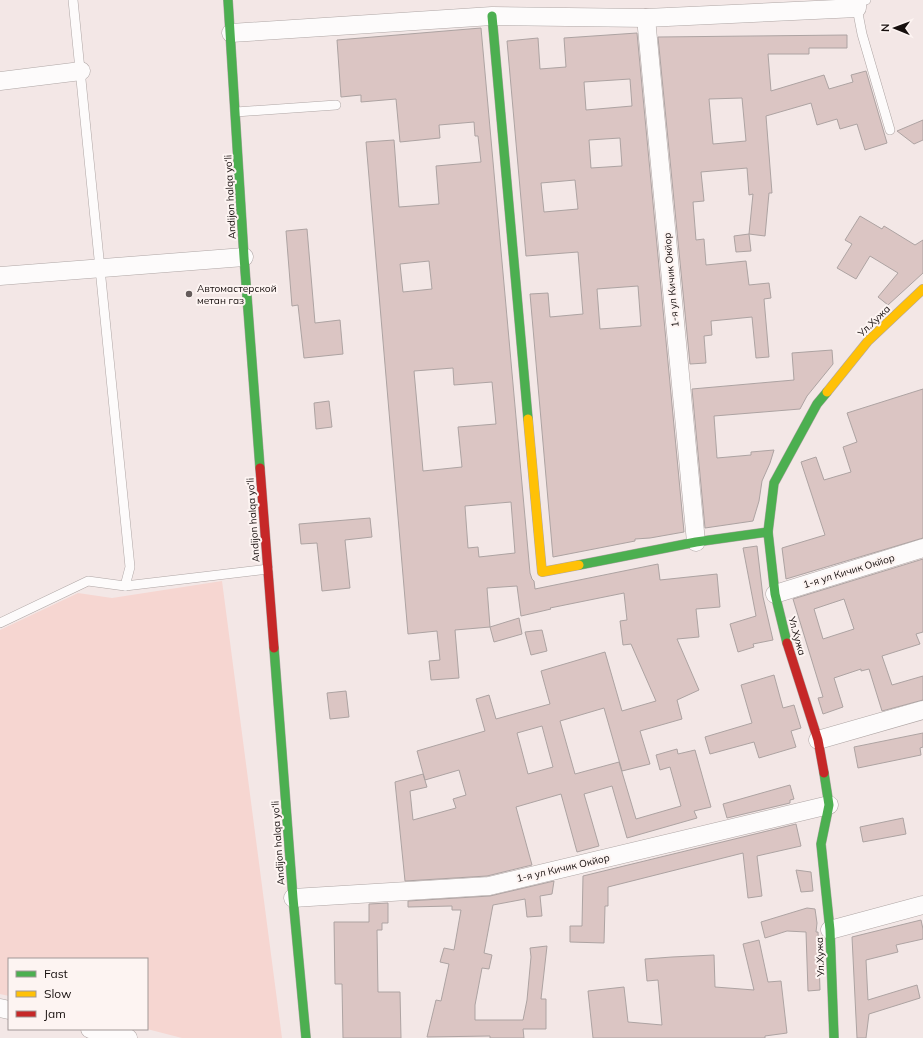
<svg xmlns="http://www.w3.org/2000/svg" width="923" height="1038" font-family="Mulish,sans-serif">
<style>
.green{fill:#f6d6d1}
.building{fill:#dbc5c3;stroke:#ada3a2;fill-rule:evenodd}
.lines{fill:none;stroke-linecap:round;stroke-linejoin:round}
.lane-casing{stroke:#afa6a5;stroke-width:10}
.street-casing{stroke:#afa6a5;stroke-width:19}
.fast-casing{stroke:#afa6a5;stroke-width:10}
.slow-casing{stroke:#afa6a5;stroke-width:10}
.jam-casing{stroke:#afa6a5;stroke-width:10}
.lane{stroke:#fdfbfb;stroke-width:9}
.street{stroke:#fdfbfb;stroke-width:18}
.fast{stroke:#4caf50;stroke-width:9}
.slow{stroke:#ffc107;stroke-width:9}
.jam{stroke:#c62828;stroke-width:9}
.poi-dot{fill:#645b5a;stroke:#fdf4f2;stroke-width:1.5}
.labels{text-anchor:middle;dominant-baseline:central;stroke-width:4;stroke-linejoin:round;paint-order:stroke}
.street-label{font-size:10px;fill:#170f0e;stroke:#fdf4f2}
.poi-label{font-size:10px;fill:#170f0e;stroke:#fdf4f2;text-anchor:start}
</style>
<rect width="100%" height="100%" fill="#f3e7e6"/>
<polygon class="green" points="222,581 282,1038 182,1038 147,1029 147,959 9,959 9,996 0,994 0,630 78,593 112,598"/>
<g class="building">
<path d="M481,28L530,573L532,579L534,581L535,589L658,564L660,580L717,574L720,607L696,609L699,637L677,639L699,690L677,700L682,719L640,731L650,764L622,771L604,708L560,721L575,774L619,762L636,819L681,806L670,767L660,770L656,755L677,749L678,754L695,750L711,807L694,811L697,818L627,838L612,786L584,794L599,846L577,852L561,794L516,807L532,865L487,876L405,881L395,782L423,774L427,787L410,791L413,820L456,808L453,799L466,795L459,770L425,780L417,751L485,731L476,699L489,695L496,719L550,704L541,671L605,652L622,711L656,701L631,644L623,645L620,621L627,620L624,593L550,608L551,609L521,616L517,586L487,588L490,627L455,630L459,678L431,680L429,661L440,660L437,631L408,634L366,142L394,140L399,207L439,204L436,166L481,162L478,136H475L474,122L439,125L440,138L400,142L396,99L361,102V95L341,97L337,40ZM429,261L432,289L403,292L400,264ZM453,368L454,385L492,382L496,424L458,427L462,467L423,471L414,371ZM511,502L515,553L479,557L478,547L468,548L465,506ZM542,726L553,767L528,774L517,733Z"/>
<path d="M637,33L684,532L650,538L635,539V541L553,557L530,294L548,293L550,317L583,314L578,252L526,256L507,41L538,38L540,69L566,67L564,38ZM630,79L632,106L586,110L584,82ZM620,138L622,166L591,168L589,140ZM575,180L578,209L544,212L541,183ZM638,286L641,326L600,329L597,289Z"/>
<path d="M847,35V48H809V54H768L771,91L824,75L829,89L853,82L851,75L866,71L887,143L865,150L857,124L840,129L837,119L817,125L811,103L766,116L772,193H769L765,236L749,234L753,194L749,195L747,168L701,172L704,201L693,202L696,240L704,239L706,265L746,261L749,285L769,283L771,298L764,299L769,357L756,358L752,317L711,321L712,335L704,336L706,363L690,364L658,37ZM742,98L746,141L713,144L709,99Z"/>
<polygon points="923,120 923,140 914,144 897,131"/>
<polygon points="860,216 882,229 884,226 915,245 923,240 923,273 888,305 878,297 898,273 870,256 856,279 837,268 852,244 845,240"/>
<polygon points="307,229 315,323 340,320 343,354 304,358 298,305 292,306 286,231"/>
<polygon points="749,234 751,251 736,252 734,236"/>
<polygon points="832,350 833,364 807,396 800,409 714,416 717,458 751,455 751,452 774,450 770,463 762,481 759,501 753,521 705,528 692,389 794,380 792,353"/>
<polygon points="923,389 923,538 786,579 782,548 825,535 801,462 816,457 824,480 851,472 843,447 857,442 847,413"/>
<polygon points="329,401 332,427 316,429 314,403"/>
<polygon points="370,518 372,537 345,540 350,588 322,591 317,543 301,544 299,524"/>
<polygon points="757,546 763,597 773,640 753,644 754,647 738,652 730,624 756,616 743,548"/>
<path d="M923,559V632L916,634L920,644L882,656L892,685L923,676V700L882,711L869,669L861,671V669L834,678L843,707L823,714L818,698L823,697L793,599ZM844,599L854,629L823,639L814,609Z"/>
<polygon points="519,618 522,634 494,642 490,627"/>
<polygon points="542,630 547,651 531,655 525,632"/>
<polygon points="774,675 783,708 794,705 801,728 791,731 796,747 759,758 754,742 710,754 705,737 752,723 741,685"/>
<polygon points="346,691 349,717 330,719 327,693"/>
<polygon points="923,733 923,747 920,748 921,755 858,768 854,747"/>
<polygon points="790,785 794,799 790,800 790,803 727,818 723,804"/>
<polygon points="903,818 906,834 863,842 860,827"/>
<polygon points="796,824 801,846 757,856 762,896 748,898 743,853 608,887 608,906 605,906 604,943 570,942 570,926 582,926 583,876"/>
<polygon points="796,870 811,872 813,891 801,892"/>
<polygon points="554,881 552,894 540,896 542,916 527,917 525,899 493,905 484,953 492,955 489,969 482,968 475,1005 475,1020 523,1020 527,1000 531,957 530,948 547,946 541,999 546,999 546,1029 523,1029 524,1038 490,1038 490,1036 427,1037 436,1000 441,1001 449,964 440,962 444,948 454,950 461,910 452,910 452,906 408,907 408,901 490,896"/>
<polygon points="388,903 388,923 382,923 382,930 377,930 378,992 400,992 401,1038 343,1038 342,984 335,984 334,922 369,922 369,904"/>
<polygon points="807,908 815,909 817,923 816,932 818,932 820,990 808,991 806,932 787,931 765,938 761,922"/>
<polygon points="921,920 923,929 923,939 896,945 898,952 866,960 868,1000 917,985 920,998 869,1014 866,1038 857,1038 852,937"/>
<polygon points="759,940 768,982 781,981 787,1033 765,1036 765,1038 593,1038 588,991 624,987 628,1022 662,1025 658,980 647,981 645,959 672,957 714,955 715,987 754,990 743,944"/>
</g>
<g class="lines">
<defs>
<g id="lane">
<polyline points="73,0 130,567 125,586"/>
<polyline points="866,0 863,1 857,8 862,34 890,130"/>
<polyline points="236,112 336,105"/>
<polyline points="0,623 88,581 125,586 268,569"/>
</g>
<g id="street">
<polyline points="646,18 696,542"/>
<polyline points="231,33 492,16 646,18 857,8 857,0"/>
<polyline points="0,81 81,71"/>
<polyline points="0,276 244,257"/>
<polyline points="775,594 923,548"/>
<polyline points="818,740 923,710"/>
<polyline points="293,898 489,886 829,805"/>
<polyline points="830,930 923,905"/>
<polyline points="0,1008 9,1010"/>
<polyline points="90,1029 128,1038"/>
</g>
<g id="fast">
<polyline points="228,0 244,257 260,468"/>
<polyline points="492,16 528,419"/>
<polyline points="579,565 696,542 768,532"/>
<polyline points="787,643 775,594 768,532 774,483 817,404 827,392"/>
<polyline points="274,648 293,898 306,1038"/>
<polyline points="824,773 829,805 821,844 830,930 834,1038"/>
</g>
<g id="slow">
<polyline points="827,392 868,341 923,289"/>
<polyline points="528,419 542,572 579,565"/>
</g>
<g id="jam">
<polyline points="260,468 274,648"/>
<polyline points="787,643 818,740 824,773"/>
</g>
</defs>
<use href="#lane" class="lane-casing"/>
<use href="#street" class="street-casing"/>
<use href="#fast" class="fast-casing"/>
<use href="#slow" class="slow-casing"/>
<use href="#jam" class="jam-casing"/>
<use href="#lane" class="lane"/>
<use href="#street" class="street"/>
<use href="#fast" class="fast"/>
<use href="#slow" class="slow"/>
<use href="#jam" class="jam"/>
</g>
<circle class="poi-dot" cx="189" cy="294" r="4"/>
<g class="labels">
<g class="street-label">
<text transform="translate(230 197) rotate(-93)">Andijon halqa yo‘li</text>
<text transform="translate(671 280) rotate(-95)">1-я ул Кичик Окйор</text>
<text transform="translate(874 321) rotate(-44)">Ул.Хужа</text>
<text transform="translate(253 520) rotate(-94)">Andijon halqa yo‘li</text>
<text transform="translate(849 571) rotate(-17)">1-я ул Кичик Окйор</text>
<text transform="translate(797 636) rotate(74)">Ул.Хужа</text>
<text transform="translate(278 843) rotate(-94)">Andijon halqa yo‘li</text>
<text transform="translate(563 868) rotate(-13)">1-я ул Кичик Окйор</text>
<text transform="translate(820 957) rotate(-92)">Ул.Хужа</text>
</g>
<g class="poi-label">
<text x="197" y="288">Автомастерской<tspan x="197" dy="12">метан газ</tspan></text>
</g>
</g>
<rect x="8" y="958" width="140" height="72" fill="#fdf4f2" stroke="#a19897"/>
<rect x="16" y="971" width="20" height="6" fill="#4caf50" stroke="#a19897"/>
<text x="44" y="978" font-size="12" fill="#170f0e">Fast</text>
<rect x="16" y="991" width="20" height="6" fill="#ffc107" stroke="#a19897"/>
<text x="44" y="998" font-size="12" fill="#170f0e">Slow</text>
<rect x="16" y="1011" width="20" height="6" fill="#c62828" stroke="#a19897"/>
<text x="44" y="1018" font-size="12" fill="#170f0e">Jam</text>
<g transform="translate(895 28) rotate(271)" stroke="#fdf4f2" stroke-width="3" paint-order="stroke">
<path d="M0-3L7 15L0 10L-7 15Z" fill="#170f0e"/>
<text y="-6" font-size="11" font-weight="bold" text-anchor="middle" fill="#170f0e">N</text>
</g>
</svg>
